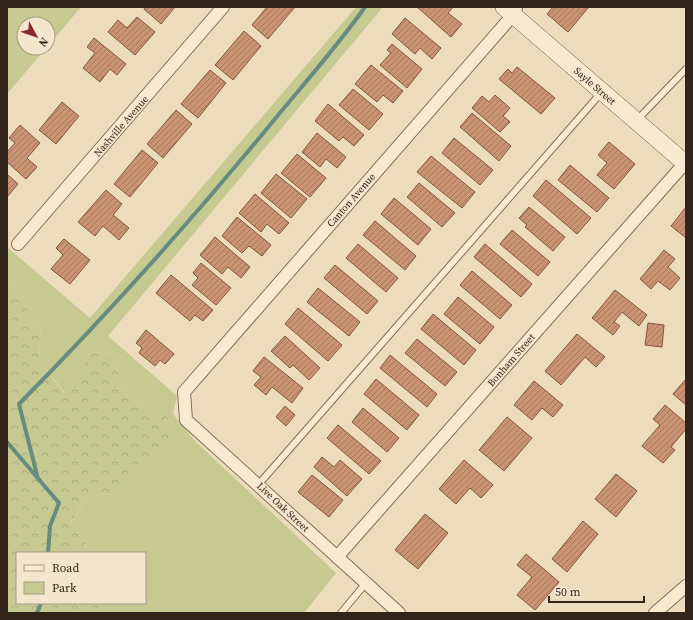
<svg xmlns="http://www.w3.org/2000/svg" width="693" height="620" font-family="'Source Serif 4',serif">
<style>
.green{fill:#c6ca91}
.forest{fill:url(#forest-crowns)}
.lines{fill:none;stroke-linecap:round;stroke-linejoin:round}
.stream{stroke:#688b80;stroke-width:4}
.building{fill:url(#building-hatch);stroke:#82553d}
.lane-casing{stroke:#846c56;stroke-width:8}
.street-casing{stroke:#846c56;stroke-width:14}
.secondary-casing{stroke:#654d3a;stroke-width:18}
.lane{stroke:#f8eacf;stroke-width:6}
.street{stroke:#f8eacf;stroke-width:12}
.secondary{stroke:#f8eacf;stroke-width:17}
.labels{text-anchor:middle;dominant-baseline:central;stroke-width:3;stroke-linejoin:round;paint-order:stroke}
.street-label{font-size:10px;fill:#33251b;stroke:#f4e6cc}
</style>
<defs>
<pattern id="forest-crowns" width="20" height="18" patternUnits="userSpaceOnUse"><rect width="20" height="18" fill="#c6ca91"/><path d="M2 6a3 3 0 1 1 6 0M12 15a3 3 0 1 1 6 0" fill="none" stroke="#abad7c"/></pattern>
<pattern id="building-hatch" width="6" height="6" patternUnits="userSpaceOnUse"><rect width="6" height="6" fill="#ca9373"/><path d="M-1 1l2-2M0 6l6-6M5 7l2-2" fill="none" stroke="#a5785e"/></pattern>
</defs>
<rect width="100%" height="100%" fill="#ecdcbc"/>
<g class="green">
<polygon points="7,7 81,7 48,46 48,24 24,24 24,48 46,48 7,94"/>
<polygon points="356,7 383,7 108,336 177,396 173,414 195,441 336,573 304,613 108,613 112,603 145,603 145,553 91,553 71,523 88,495 114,494 167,409 149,411 126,395 111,354 92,352 65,393 39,361 41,325 30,320 21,289 7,283 7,247 90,318"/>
</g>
<polygon class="forest" points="7,283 21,289 30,320 41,325 39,361 64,393 92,352 111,354 126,395 149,411 167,409 169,443 114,494 88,495 71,522 91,553 17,553 17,603 112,603 108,613 7,613"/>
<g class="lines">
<g class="stream">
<polyline points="7,442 59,503 50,526 48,553"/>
<path d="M38,479L19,404C107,315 190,222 270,125C302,86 336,48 365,7"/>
<polyline points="37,613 41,603"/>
</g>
</g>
<g class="building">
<polygon points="145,7 175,7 161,24 144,9"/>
<polygon points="267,7 295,7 268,39 252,25"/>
<polygon points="417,7 453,7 448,13 462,24 451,37"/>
<polygon points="553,7 587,7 588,8 568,32 547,14"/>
<polygon points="137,17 155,32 135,55 108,32 118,20 127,28"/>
<polygon points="405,18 441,48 432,59 420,48 415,54 392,34"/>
<polygon points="244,31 261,46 233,80 215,65"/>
<polygon points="94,38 126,64 117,75 110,69 100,82 83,68 95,53 87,47"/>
<polygon points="392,44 422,69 407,88 380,65 391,53 387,50"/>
<polygon points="371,65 403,91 393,103 383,95 377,102 355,84"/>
<polygon points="517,67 555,98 541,114 499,79 508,69 512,73"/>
<polygon points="210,70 226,83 198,118 181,104"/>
<polygon points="353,89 383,114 369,130 339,105"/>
<polygon points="495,95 510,108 503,116 510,122 500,132 472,108 482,96 489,102"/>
<polygon points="62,102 79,116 56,144 39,130"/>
<polygon points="328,104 364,135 354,146 343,137 339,141 315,121"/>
<polygon points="176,110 192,124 163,158 147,144"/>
<polygon points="472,113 511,146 499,161 460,127"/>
<polygon points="20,125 40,143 27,158 37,167 26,179 7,162 7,152 15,143 9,138"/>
<polygon points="317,133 346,157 337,168 326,159 320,167 302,152"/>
<polygon points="454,138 493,170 480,185 442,153"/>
<polygon points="609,142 635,164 614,189 597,175 607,163 598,155"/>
<polygon points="142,150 158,163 130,197 114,184"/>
<polygon points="297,154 326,178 310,197 281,173"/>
<polygon points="431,156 475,192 462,208 417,172"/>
<polygon points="570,165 609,198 597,212 558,180"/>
<polygon points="7,174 18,184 7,197"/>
<polygon points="276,174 307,199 291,218 261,193"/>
<polygon points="546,180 591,218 577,234 533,196"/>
<polygon points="419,183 455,213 442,227 407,197"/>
<polygon points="106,190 122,204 113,215 129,228 119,240 103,226 95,236 78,222"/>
<polygon points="255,194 289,223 279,234 267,224 261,232 239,213"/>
<polygon points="394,198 431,229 418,245 381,214"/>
<polygon points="529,207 565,237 553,251 525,227 527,225 519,218"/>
<polygon points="686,207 686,238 671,226"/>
<polygon points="237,217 271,245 262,256 249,246 242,253 222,236"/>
<polygon points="375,221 416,256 405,270 363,235"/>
<polygon points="512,230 550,262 538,276 500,244"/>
<polygon points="215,237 250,267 241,278 228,267 222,274 200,255"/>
<polygon points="64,239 90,260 70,284 51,269 63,255 56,248"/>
<polygon points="358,244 398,278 386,292 346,258"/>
<polygon points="485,244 532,284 521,297 474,257"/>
<polygon points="664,250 675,259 668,267 680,278 670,290 658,281 651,289 640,279"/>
<polygon points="201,263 231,288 216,305 192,285 198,278 193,273"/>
<polygon points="335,265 378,301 367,314 324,278"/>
<polygon points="472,271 512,305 500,319 460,285"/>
<polygon points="171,275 213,310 203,321 195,315 190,321 156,293"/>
<polygon points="318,288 360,322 349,336 307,302"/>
<polygon points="615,290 647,315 639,326 622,312 614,322 620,326 613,335 592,318"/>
<polygon points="458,297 494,327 480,344 444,314"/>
<polygon points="298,308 342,345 328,361 285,324"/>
<polygon points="433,314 476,350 464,365 421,329"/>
<polygon points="648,323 664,325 662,347 645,345"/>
<polygon points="146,330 174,354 165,364 160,360 155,366 139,353 142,348 136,343"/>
<polygon points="577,334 605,357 596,367 585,357 561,385 545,371"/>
<polygon points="285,336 320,368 309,380 293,365 290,368 271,351"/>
<polygon points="417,339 457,372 445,386 405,353"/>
<polygon points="390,355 437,394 427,407 380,368"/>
<polygon points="264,357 303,388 292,403 272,387 266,395 254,385 261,377 253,371"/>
<polygon points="376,379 419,415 407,430 364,394"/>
<polygon points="686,379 686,405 673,394"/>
<polygon points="534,381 563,405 553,417 542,408 532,420 514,405"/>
<polygon points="665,405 686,423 686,429 671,447 675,450 663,463 642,446 660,425 653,419"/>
<polygon points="285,406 295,415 286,426 276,417"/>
<polygon points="363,408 399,438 387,452 352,422"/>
<polygon points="507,417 532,438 504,471 479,450"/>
<polygon points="338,425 381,461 369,474 327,438"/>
<polygon points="322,457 334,467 340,460 362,479 347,496 314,467"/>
<polygon points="464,460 493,485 481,498 470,488 456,504 439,489"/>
<polygon points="616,474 637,491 616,517 595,499"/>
<polygon points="312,475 343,500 329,517 298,492"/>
<polygon points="425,514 448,533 418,569 395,550"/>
<polygon points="583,521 598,534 567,572 552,559"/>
<polygon points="526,554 559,582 535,610 517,595 532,577 517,565"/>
</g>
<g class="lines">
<defs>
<g id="lane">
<polyline points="637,120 686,69"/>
<polyline points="258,485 601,93"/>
<polyline points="341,613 366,583"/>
</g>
<g id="street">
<polyline points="18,244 223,7"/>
<polyline points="337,557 685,163"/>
<polyline points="399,613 186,420 184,392 513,15 516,8"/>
<polyline points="655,613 686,586"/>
</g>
<polyline id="secondary" points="504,7 686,164"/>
</defs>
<use href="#lane" class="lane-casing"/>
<use href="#street" class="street-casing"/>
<use href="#secondary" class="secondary-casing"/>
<use href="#lane" class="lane"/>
<use href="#street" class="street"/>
<use href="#secondary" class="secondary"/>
</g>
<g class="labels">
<g class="street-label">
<text transform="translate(595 86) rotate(41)">Sayle Street</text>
<text transform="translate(121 126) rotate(-49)">Nashville Avenue</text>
<text transform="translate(351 200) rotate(-49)">Canton Avenue</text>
<text transform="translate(511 360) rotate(-49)">Bonham Street</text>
<text transform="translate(283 507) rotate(43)">Live Oak Street</text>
</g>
</g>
<rect width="693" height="620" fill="none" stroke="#33251b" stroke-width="16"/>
<rect x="16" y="552" width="130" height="52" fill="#f4e6cc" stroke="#a79985"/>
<rect x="24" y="565" width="20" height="6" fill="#f8eacf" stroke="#a79985"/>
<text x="52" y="572" font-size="12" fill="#33251b">Road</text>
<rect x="24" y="582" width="20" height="12" fill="#c6ca91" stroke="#a79985"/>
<text x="52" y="592" font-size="12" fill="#33251b">Park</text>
<g transform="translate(36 36) rotate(130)"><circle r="19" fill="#f4e6cc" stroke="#a79985"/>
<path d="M0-3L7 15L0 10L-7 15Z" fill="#91272e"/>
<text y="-6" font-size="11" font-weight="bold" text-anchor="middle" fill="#33251b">N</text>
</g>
<path d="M549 596v6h95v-6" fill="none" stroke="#33251b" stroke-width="2"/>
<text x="555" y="596" font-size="12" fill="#33251b" stroke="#f4e6cc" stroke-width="3" paint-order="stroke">50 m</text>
</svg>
